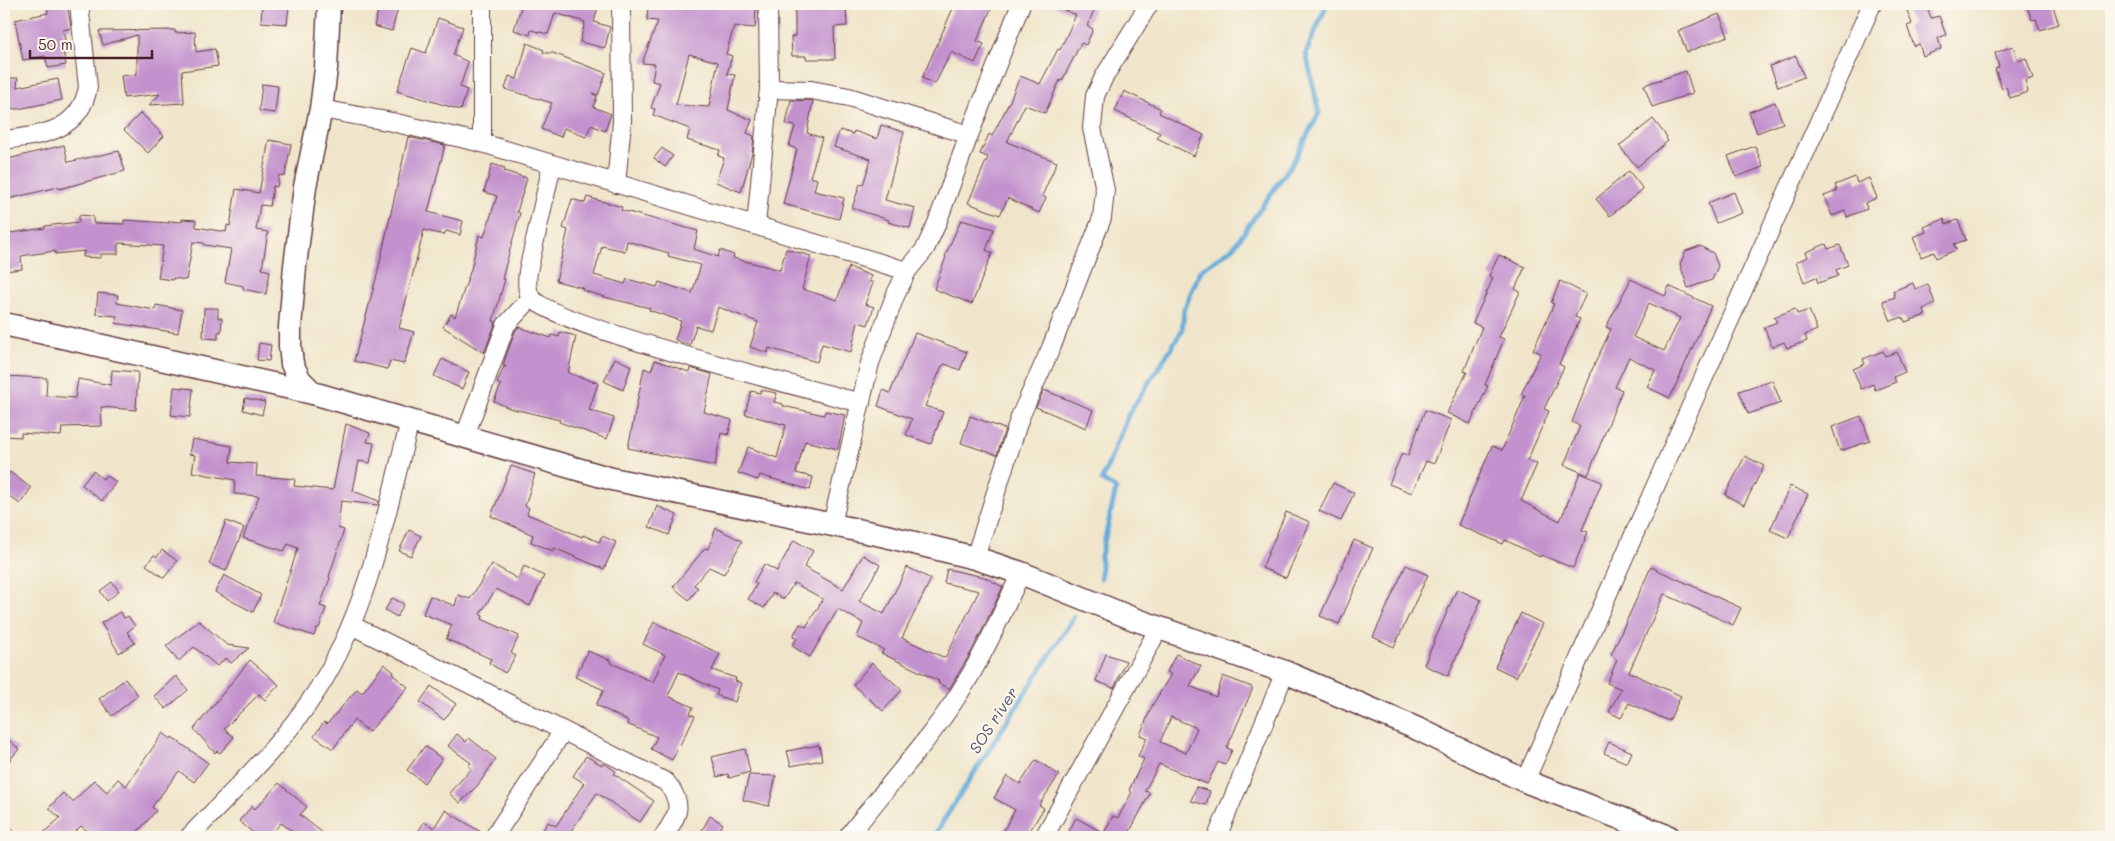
<svg xmlns="http://www.w3.org/2000/svg" width="2115" height="841" font-family="Mali,sans-serif">
<style>
.lines{fill:none;stroke-linecap:round;stroke-linejoin:round}
.stream{stroke:#63abda;stroke-width:5}
.building{fill:#c392ce;fill-rule:evenodd}
.minor-casing{stroke:#633d43;stroke-width:20}
.tertiary-casing{stroke:#633d43;stroke-width:25}
.minor{stroke:#fff;stroke-width:18}
.tertiary{stroke:#fff;stroke-width:22}
.labels{text-anchor:middle;dominant-baseline:central;stroke-width:4;stroke-linejoin:round;paint-order:stroke}
.water-label{font-size:16px;font-style:italic;fill:#545771;stroke:#fbf7ec}
</style>
<rect width="100%" height="100%" fill="#fbf7ec"/>
<filter id="ink" filterUnits="userSpaceOnUse"><feTurbulence type="fractalNoise" baseFrequency=".02" numOctaves="2"/><feDisplacementMap in="SourceGraphic" scale="10" xChannelSelector="R" yChannelSelector="G"/><feConvolveMatrix kernelMatrix="1 2 1 2 8 2 1 2 1" color-interpolation-filters="sRGB"/></filter>
<filter id="wash" filterUnits="userSpaceOnUse"><feTurbulence type="fractalNoise" baseFrequency=".0096" numOctaves="4" result="noise"/><feDisplacementMap in="SourceGraphic" scale="20" xChannelSelector="R" yChannelSelector="G"/><feGaussianBlur stdDeviation="1.12" result="paint"/><feColorMatrix in="noise" values="0 0 0 0 0 0 0 0 0 0 0 0 0 0 0 0 0 1.4 0 .05"/><feComposite in="paint" operator="in"/></filter>
<g filter="url(#wash)">
<rect width="100%" height="100%" fill="#f0e5ca"/>
<g class="lines">
<g class="stream">
<polyline points="1101,578 1101,556 1116,489 1102,480 1128,415 1182,331 1184,309 1201,270 1233,248 1293,162 1319,113 1306,53 1327,4"/>
<polyline points="933,837 1074,617"/>
</g>
</g>
<g id="blocks">
<g class="building">
<polygon points="47,4 67,4 71,28 63,30 67,50 63,50 66,65 48,68 45,56 23,60 15,20 48,13"/>
<polygon points="262,4 289,6 287,24 261,22"/>
<polygon points="380,4 399,4 392,31 374,26"/>
<polygon points="522,4 599,4 594,22 610,27 605,48 580,42 585,22 555,13 548,34 531,30 530,35 514,30"/>
<path d="M648,4H756L755,28L734,26L726,54L732,56L727,74L735,75L728,110L752,120L747,133L754,136L752,153L741,192L716,182L724,158L718,156L720,150L687,140L690,129L653,115L655,109L651,108L660,83L652,81L655,64L642,63L658,21L647,20ZM689,54L718,62L709,107L676,105Z"/>
<polygon points="795,4 846,4 847,26 834,27 835,59 806,59 806,56 792,56 791,37 795,36"/>
<polygon points="955,4 987,4 986,7 991,9 977,41 984,44 975,63 951,52 935,84 922,78"/>
<polygon points="1050,4 1097,4 1087,26 1093,29 1086,45 1081,43 1062,81 1060,80 1045,113 1025,105 1007,142 1057,162 1042,196 1046,198 1039,213 1008,198 1000,215 968,203 988,157 980,154 989,134 992,136 1009,103 1020,76 1040,84 1058,49 1060,50 1076,15"/>
<polygon points="1926,4 1931,18 1939,16 1946,35 1938,38 1941,49 1923,56 1919,44 1914,46 1907,26 1912,24 1907,10"/>
<polygon points="2026,4 2052,4 2059,24 2040,30 2036,19 2032,20"/>
<polygon points="1719,14 1728,36 1687,52 1678,31"/>
<polygon points="438,18 463,27 453,55 468,62 460,87 467,90 461,110 397,91 412,48 426,53"/>
<polygon points="175,30 175,33 195,32 196,52 215,49 218,66 182,71 184,103 149,105 160,94 124,98 121,76 137,74 137,35 103,45 99,31"/>
<polygon points="527,43 544,50 543,53 553,53 606,73 598,95 592,93 597,97 593,107 611,114 605,131 591,125 586,137 564,128 561,137 541,129 552,103 505,89 509,76 517,79"/>
<polygon points="2013,46 2018,61 2026,58 2033,78 2025,81 2028,92 2010,98 2006,87 2002,88 1995,69 1999,67 1995,53"/>
<polygon points="1796,56 1804,77 1778,87 1770,66"/>
<polygon points="1686,71 1693,93 1652,107 1644,85"/>
<polygon points="4,78 18,78 17,87 58,79 62,100 18,109 4,108"/>
<polygon points="262,84 278,86 275,113 259,111"/>
<polygon points="1124,91 1161,109 1159,113 1204,135 1194,156 1157,138 1160,133 1115,111"/>
<polygon points="791,100 813,101 807,133 822,138 810,177 817,179 814,191 844,198 839,219 783,204 797,149 789,146 795,126 786,124"/>
<polygon points="1775,102 1783,123 1757,133 1749,112"/>
<polygon points="141,113 164,136 148,153 124,130"/>
<polygon points="1653,119 1667,137 1666,138 1668,141 1637,167 1619,146"/>
<polygon points="881,125 904,132 885,200 915,208 910,228 888,222 889,220 852,208 860,184 863,185 871,159 834,147 840,130 853,134 854,131 877,139"/>
<polygon points="408,137 445,145 428,212 463,221 460,235 446,231 444,235 424,230 399,328 414,332 404,364 390,361 387,369 354,361 377,275"/>
<polygon points="269,140 291,144 285,176 279,175 277,187 273,186 270,206 260,205 256,230 268,232 262,269 270,271 266,294 243,289 243,286 225,282 231,249 204,245 204,243 193,242 186,280 173,278 173,280 158,278 163,246 118,243 118,254 101,254 101,258 83,257 84,251 55,254 55,251 21,256 22,269 4,271 4,234 45,228 45,226 79,222 79,215 93,216 93,223 124,224 124,220 169,223 169,221 182,222 182,219 196,220 196,227 226,232 227,225 230,226 236,189 259,193"/>
<polygon points="64,145 68,162 119,151 125,171 59,189 58,187 4,200 4,160"/>
<polygon points="1755,146 1763,167 1736,177 1728,156"/>
<polygon points="662,148 673,156 665,167 654,158"/>
<polygon points="492,164 505,168 504,171 527,178 517,212 520,213 502,279 505,279 493,321 496,322 484,353 443,327 451,314 455,317 471,269 479,235 484,237 497,196 484,192"/>
<polygon points="1629,171 1643,189 1610,216 1596,199"/>
<polygon points="1855,177 1857,183 1869,178 1877,198 1865,203 1867,209 1847,217 1845,211 1832,216 1824,196 1837,191 1835,185"/>
<polygon points="1734,192 1742,213 1716,223 1708,203"/>
<path d="M587,197L622,207L621,210L698,231L694,249L718,257L720,250L734,255L733,258L780,270L786,249L811,256L802,289L837,300L849,267L871,276L869,281L873,283L865,304L874,307L868,325L858,322L851,352L822,344L817,362L769,348L768,353L750,347L758,322L718,307L711,330L696,326L690,345L675,340L681,321L649,310L650,308L608,298L582,290L583,288L556,281L568,230L563,228L572,199L585,203ZM627,241L669,253L668,256L701,265L692,293L659,282L657,287L627,279L625,284L594,275L602,246L625,251Z"/>
<polygon points="1944,219 1946,224 1958,220 1966,240 1954,244 1956,250 1936,258 1934,252 1921,257 1913,237 1926,232 1924,227"/>
<polygon points="961,220 994,229 986,250 992,253 972,304 934,289 946,257 945,256"/>
<polygon points="1826,244 1828,249 1840,245 1848,265 1836,270 1838,276 1818,283 1816,277 1804,282 1796,262 1808,257 1806,252"/>
<polygon points="1700,246 1713,253 1718,266 1712,280 1688,288 1680,264 1686,251"/>
<polygon points="1499,255 1525,267 1515,289 1520,292 1499,337 1504,339 1485,385 1488,386 1470,424 1447,413 1467,372 1464,371 1482,327 1473,323 1493,278 1489,276"/>
<path d="M1631,279L1665,296L1669,286L1711,306L1670,398L1647,387L1655,370L1629,357L1615,387L1622,390L1588,475L1564,465L1580,426L1572,422L1591,374H1590L1611,329L1606,327ZM1649,303L1680,318L1664,351L1633,337Z"/>
<polygon points="1560,281 1586,294 1575,317 1580,319 1559,364 1564,367 1544,409 1549,411 1527,461 1537,464 1521,501 1560,521 1580,473 1602,482 1582,530 1588,532 1573,568 1541,555 1540,557 1505,540 1503,544 1458,525 1492,446 1502,450 1525,396 1521,394 1541,353 1533,350 1554,304 1551,303"/>
<polygon points="1913,283 1915,289 1928,284 1935,304 1923,309 1926,315 1905,322 1903,317 1891,321 1883,301 1895,297 1893,291"/>
<polygon points="98,293 118,295 117,303 155,310 156,305 182,310 178,333 115,323 117,316 96,314"/>
<polygon points="204,308 218,308 218,318 222,318 221,332 218,332 218,339 203,338"/>
<polygon points="1795,309 1797,314 1809,310 1817,330 1805,335 1807,341 1787,348 1784,342 1772,347 1764,327 1777,322 1774,317"/>
<polygon points="519,327 551,338 552,335 559,337 560,332 576,336 568,373 598,383 589,410 614,418 607,439 559,422 560,420 509,408 494,401 501,385 497,383 504,366 506,367 503,365 515,331"/>
<polygon points="915,333 967,352 960,370 945,364 942,366 925,406 943,412 931,444 906,435 912,419 878,406 883,390 890,393"/>
<polygon points="259,343 271,345 269,361 257,360"/>
<polygon points="1883,351 1885,356 1897,352 1905,372 1893,377 1896,382 1875,390 1873,384 1861,389 1853,369 1865,364 1863,359"/>
<polygon points="615,358 631,366 623,390 604,381"/>
<polygon points="442,359 469,372 462,389 434,376"/>
<polygon points="655,360 689,372 690,368 712,374 704,412 732,420 728,435 721,433 715,466 628,448 644,368 651,371"/>
<polygon points="112,370 138,372 136,410 101,407 102,426 62,427 61,436 21,433 21,437 4,436 4,376 47,378 46,396 75,398 78,379 111,385"/>
<polygon points="1772,380 1781,403 1748,414 1739,391"/>
<polygon points="174,387 193,389 190,417 171,415"/>
<polygon points="761,390 777,393 774,402 783,404 783,406 824,415 825,411 845,415 838,449 805,441 796,473 813,477 810,490 760,475 758,480 738,473 748,447 777,458 786,425 745,414 751,391 760,393"/>
<polygon points="1044,390 1093,410 1086,428 1036,407"/>
<polygon points="245,398 265,402 262,415 243,410"/>
<polygon points="1425,410 1451,420 1434,464 1426,461 1412,493 1389,484 1402,453 1408,456"/>
<polygon points="970,416 1005,429 997,455 961,443"/>
<polygon points="1861,416 1870,441 1840,451 1832,427"/>
<polygon points="346,424 370,433 367,442 374,443 370,463 359,461 353,491 379,501 378,505 341,501 338,528 344,530 329,577 330,578 320,606 326,608 319,628 317,628 314,636 273,622 298,548 288,544 284,551 243,538 259,496 234,494 235,480 192,472 195,455 189,454 192,439 232,446 230,462 257,464 256,476 295,479 294,486 333,490"/>
<polygon points="1745,456 1764,466 1744,505 1725,495"/>
<polygon points="511,466 535,474 525,506 529,508 527,514 582,537 583,535 599,542 602,536 616,542 604,569 554,548 553,551 531,542 533,535 491,516"/>
<polygon points="93,471 103,479 106,475 116,482 102,501 82,485"/>
<polygon points="10,472 31,488 20,504 4,492 4,481"/>
<polygon points="1333,483 1354,493 1341,521 1319,511"/>
<polygon points="1790,486 1808,494 1788,538 1770,530"/>
<polygon points="657,506 677,515 669,535 649,527"/>
<polygon points="1286,512 1310,522 1286,578 1262,568"/>
<polygon points="226,521 244,528 226,571 209,564"/>
<polygon points="716,528 742,541 724,574 709,567 694,585 698,588 689,600 673,587 705,548 708,549"/>
<polygon points="409,530 421,536 411,556 399,551"/>
<polygon points="794,540 813,551 804,567 843,589 863,555 880,565 859,601 884,614 907,567 931,579 902,638 945,658 979,591 944,583 947,569 984,577 1003,587 972,651 949,689 938,683 939,681 881,653 884,650 857,637 863,623 838,609 810,657 792,646 797,638 793,636 800,624 806,627 823,599 794,583 784,599 773,593 764,608 748,599 757,584 754,582 764,564 777,571"/>
<polygon points="1354,540 1373,548 1339,624 1320,616"/>
<polygon points="162,550 177,561 164,578 146,565 154,555 157,557"/>
<polygon points="492,564 518,579 524,566 544,576 530,606 496,589 480,614 483,616 482,619 519,636 511,653 516,656 505,673 489,663 491,659 446,639 452,625 423,614 430,596 455,606 458,595 470,599"/>
<polygon points="1406,565 1428,575 1394,647 1373,637"/>
<polygon points="1651,567 1741,608 1733,625 1664,594 1629,672 1681,696 1669,721 1629,703 1621,718 1609,712 1621,689 1607,683 1617,660 1611,655"/>
<polygon points="224,575 261,595 253,612 215,592"/>
<polygon points="112,582 119,591 107,601 100,591"/>
<polygon points="1457,589 1481,600 1448,676 1424,665"/>
<polygon points="392,598 404,604 397,617 385,610"/>
<polygon points="120,612 124,618 128,616 135,626 127,632 135,643 119,653 101,623"/>
<polygon points="1521,613 1543,624 1516,677 1495,667"/>
<polygon points="199,621 227,645 249,648 231,663 226,658 217,666 194,647 179,661 166,646"/>
<polygon points="654,622 720,654 712,670 736,678 735,681 741,683 735,702 716,695 718,690 679,672 668,696 693,707 690,714 695,716 672,760 651,749 657,737 627,724 628,721 596,705 604,690 575,677 588,651 612,661 611,663 653,682 665,655 643,644"/>
<polygon points="1106,654 1126,661 1114,688 1096,681"/>
<path d="M1176,654L1201,666L1190,686L1216,697L1223,676L1252,687V690L1227,748L1232,750L1225,765L1218,762L1207,784L1159,764L1145,791L1150,793L1127,837H1066L1076,818L1104,833L1113,816L1118,818L1132,792L1129,790L1144,759L1138,756L1147,738L1140,735L1152,706L1171,674L1167,672ZM1171,717L1197,728L1186,753L1160,742Z"/>
<polygon points="250,660 279,685 265,700 259,694 224,729 234,737 220,753 217,751 215,753 194,729"/>
<polygon points="872,663 902,690 883,711 853,685"/>
<polygon points="384,664 394,672 393,675 408,687 369,732 354,720 333,749 314,736 324,722 327,724 357,689 362,693"/>
<polygon points="176,676 188,690 166,709 154,696"/>
<polygon points="125,679 138,695 112,716 99,699"/>
<polygon points="431,686 456,704 444,720 420,702"/>
<polygon points="163,733 171,739 172,737 208,763 194,782 179,771 152,807 156,811 133,837 95,837 81,826 70,837 39,837 60,818 49,808 63,793 73,802 94,780 107,792 118,779 126,786"/>
<polygon points="457,734 466,742 469,738 496,759 478,785 460,803 449,793 472,768 468,766 471,763 448,746"/>
<polygon points="4,736 19,749 4,767"/>
<polygon points="1609,742 1632,752 1627,763 1604,753"/>
<polygon points="819,745 822,760 791,766 787,751"/>
<polygon points="425,746 442,759 424,783 407,770"/>
<polygon points="745,749 750,772 729,778 728,774 717,777 712,757"/>
<polygon points="586,756 602,765 603,763 616,771 614,774 654,801 640,822 597,793 569,834 574,837 539,837 548,822 556,826 584,783 573,776"/>
<polygon points="1036,760 1059,775 1039,805 1044,808 1026,837 1000,837 1015,810 994,798 1007,776 1020,784"/>
<polygon points="749,775 776,776 769,806 743,800"/>
<polygon points="279,783 307,807 300,815 328,837 300,837 281,823 269,837 258,837 239,821 252,806 255,809"/>
<polygon points="1196,787 1210,791 1206,805 1191,801"/>
<polygon points="445,810 484,834 484,837 415,837 424,822 434,828"/>
<polygon points="710,816 723,824 715,837 710,837 701,832"/>
</g>
</g>
</g>
<g filter="url(#ink)">
<use href="#blocks" fill-opacity="0" stroke="#633d43" stroke-width="1"/>
<g class="lines">
<defs>
<g id="minor">
<polyline points="769,89 811,90 849,97 969,135"/>
<polyline points="321,109 392,122 482,143 907,271"/>
<path d="M4,140C41,135 80,132 88,87L79,4"/>
<polyline points="482,143 482,4"/>
<path d="M552,165L528,271C527,280 526,290 531,297C550,325 813,390 861,403"/>
<polyline points="616,184 622,122 621,4"/>
<polyline points="756,225 769,89 768,4"/>
<polyline points="465,436 506,325 531,298"/>
<polyline points="832,524 870,363 895,296 907,271 925,249 937,223 969,135 1021,4"/>
<polyline points="975,558 1020,417 1051,348 1102,218 1105,190 1092,128 1095,96 1104,77 1149,4"/>
<path d="M351,625L666,782C685,805 678,815 663,837"/>
<polyline points="1525,781 1682,426 1872,4"/>
<polyline points="4,835 6,837"/>
<path d="M189,837C234,790 283,744 318,689C368,611 387,510 410,421"/>
<polyline points="494,837 563,731"/>
<path d="M848,837C884,789 927,744 960,692C984,655 1002,613 1021,573"/>
<polyline points="1044,837 1159,628"/>
<polyline points="1217,837 1285,672"/>
</g>
<g id="tertiary">
<polyline points="329,4 326,69 321,109 305,187 295,266 290,327 290,346 292,364 300,380 313,393 612,479 886,536 975,558 1021,573 1134,619 1285,672 1420,730 1525,781 1669,837"/>
<polyline points="4,324 313,393"/>
</g>
</defs>
<use href="#minor" class="minor-casing"/>
<use href="#tertiary" class="tertiary-casing"/>
<use href="#minor" class="minor"/>
<use href="#tertiary" class="tertiary"/>
</g>
</g>
<g class="labels">
<g class="water-label">
<text transform="translate(993 720) rotate(-57)">SOS river</text>
</g>
</g>
<rect width="2115" height="841" fill="none" stroke="#fbf7ec" stroke-width="20"/>
<path d="M30 50v8h122v-8" fill="none" stroke="#4a1f2b" stroke-width="2.5"/>
<text x="38" y="50" font-size="15" fill="#4a1f2b" stroke="#fbf7ec" stroke-width="4" paint-order="stroke">50 m</text>
</svg>
